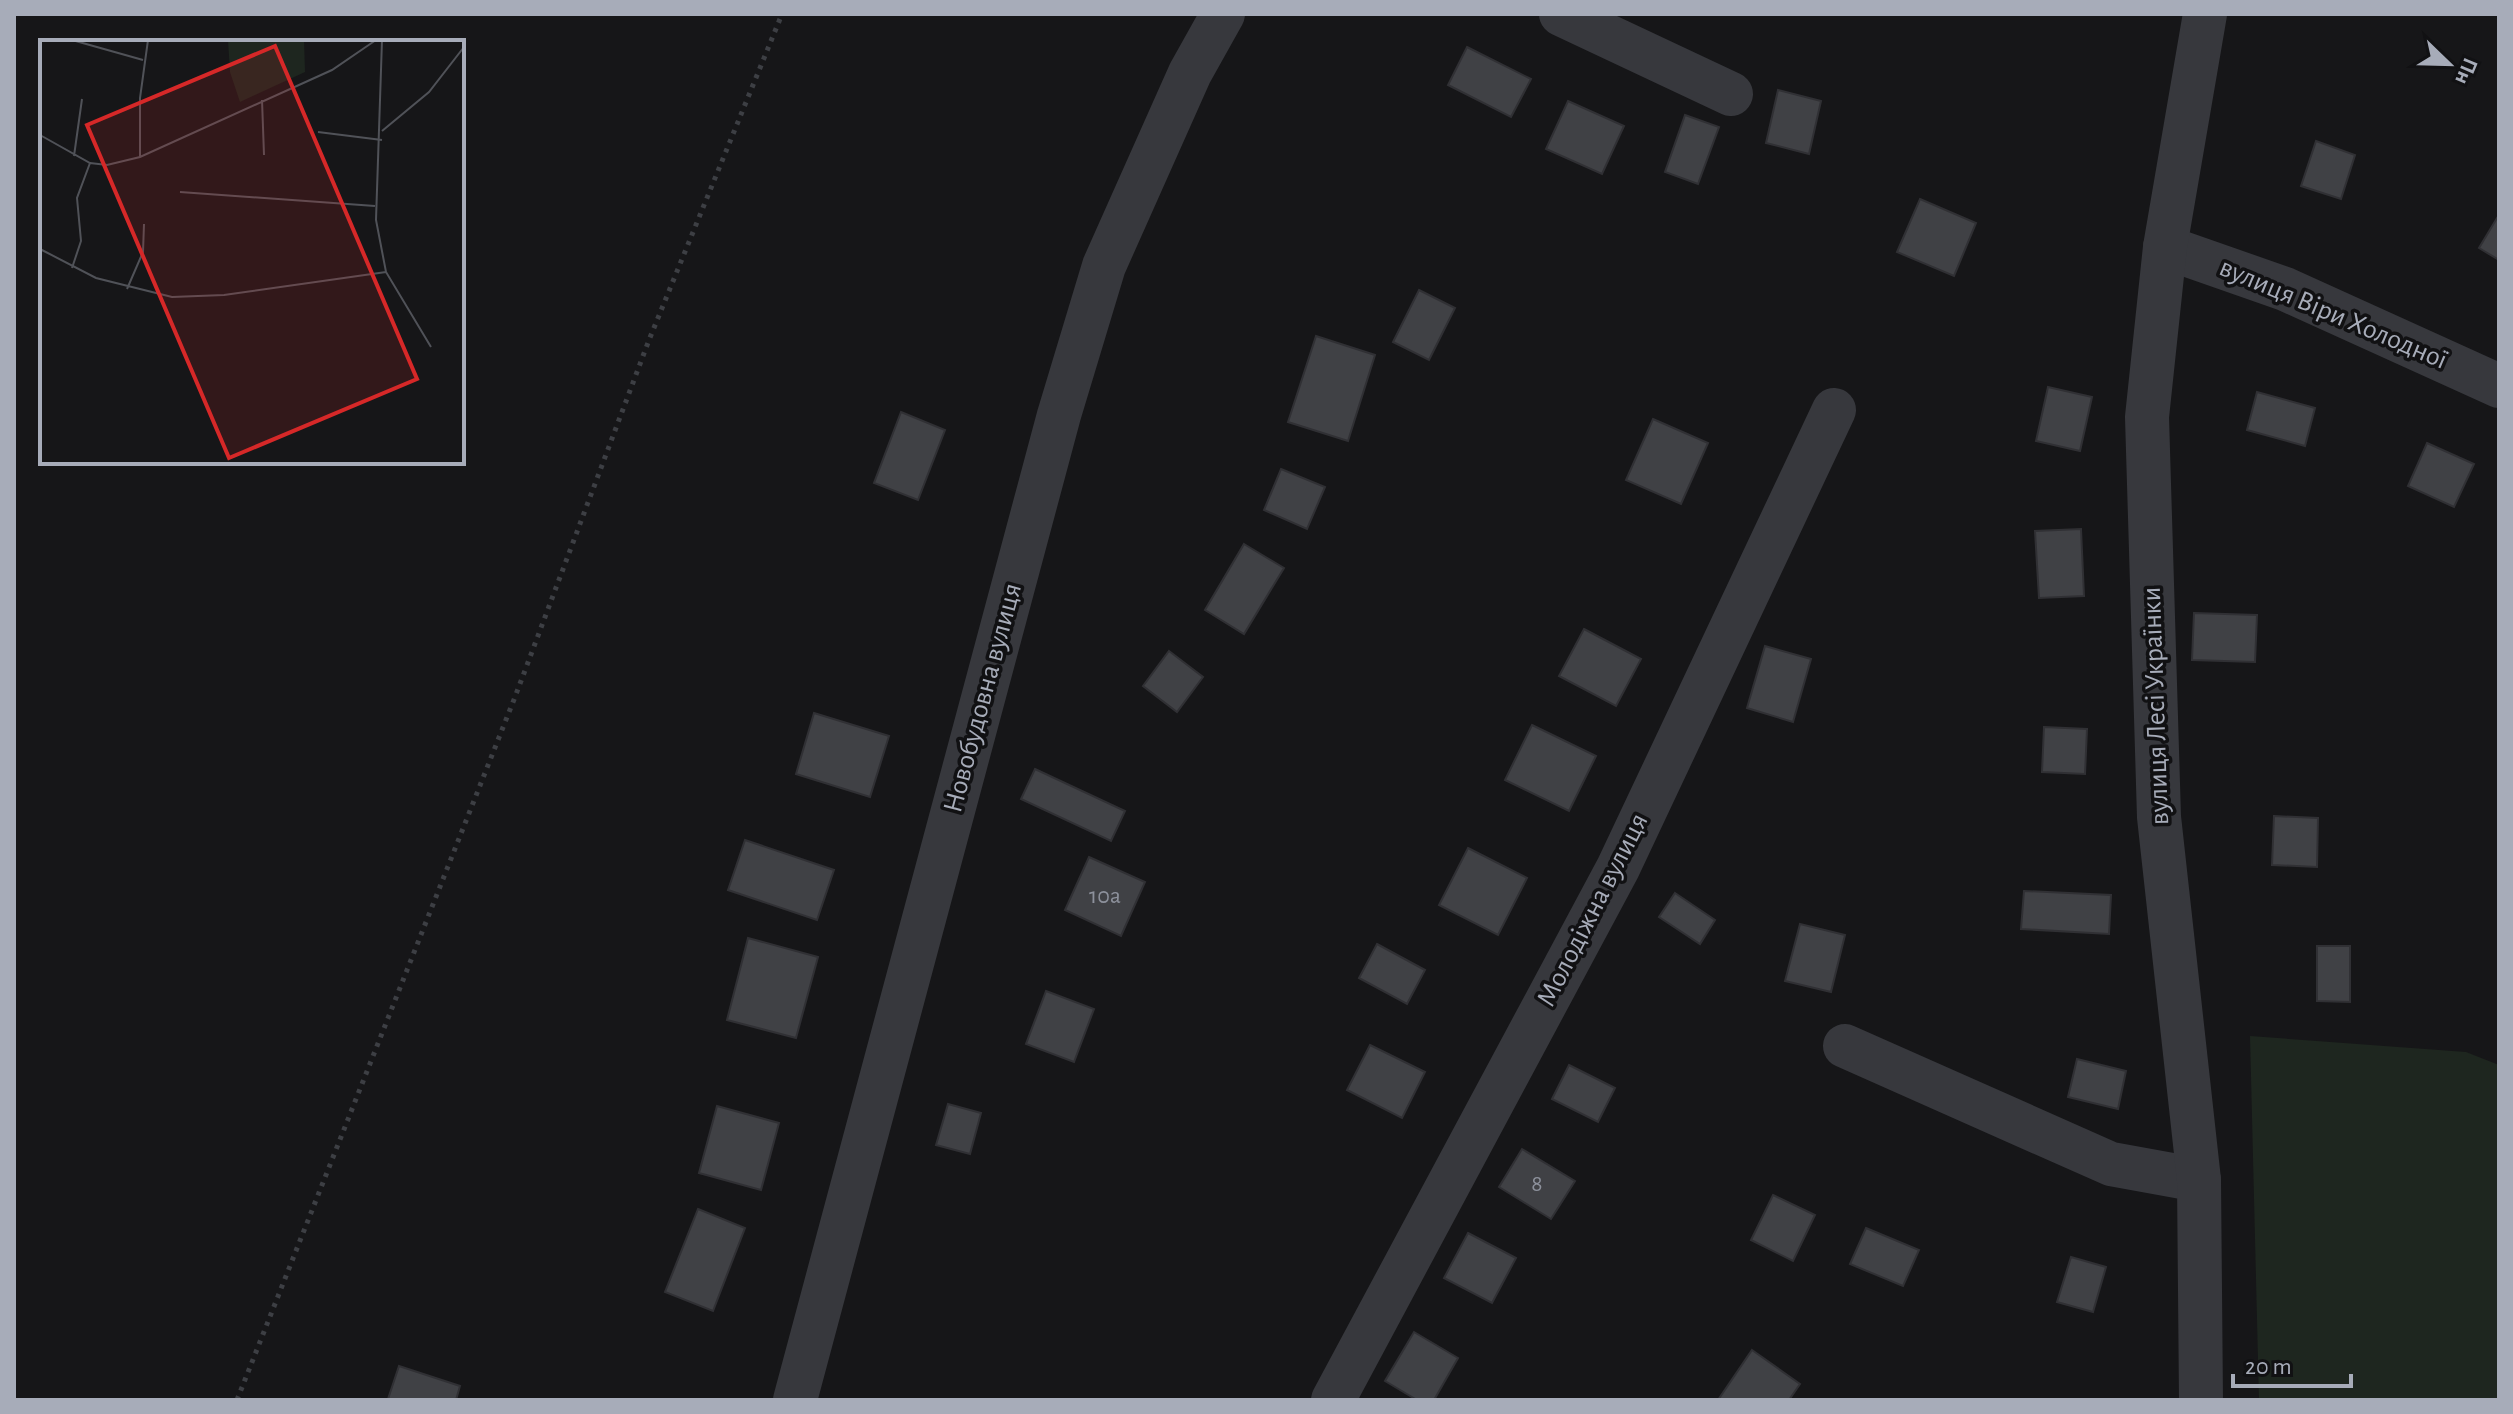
<svg xmlns="http://www.w3.org/2000/svg" width="2513" height="1414" font-family="'Alegreya Sans',sans-serif">
<style>
.green{fill:#1e261f}
.building{fill:#404145;stroke:#303034;stroke-width:2}
.lines{fill:none;stroke-linecap:round;stroke-linejoin:round}
.path{stroke:#3d3f44;stroke-width:5;stroke-dasharray:4 6;stroke-linecap:butt}
.minor{stroke:#37383d;stroke-width:44}
.labels{text-anchor:middle;dominant-baseline:central;stroke-width:7;stroke-linejoin:round;paint-order:stroke}
.number-label{font-size:24px;fill:#8d919c}
.street-label{font-size:28px;fill:#a7acb9;stroke:#111113}
.inset-road{fill:none;stroke:#505258;stroke-width:2}
.view{fill:#d62828;fill-opacity:0.15;stroke:#d62828;stroke-width:4}
.inset-edge{fill:none;stroke:#a7acb9;stroke-width:4}
</style>
<rect width="100%" height="100%" fill="#161618"/>
<polygon class="green" points="2250,1036 2466,1052 2499,1065 2499,1400 2259,1400"/>
<g class="building">
<polygon points="1467,47 1531,79 1511,117 1448,85"/>
<polygon points="1778,90 1821,101 1809,154 1766,143"/>
<polygon points="1568,101 1624,126 1602,174 1546,149"/>
<polygon points="1685,115 1719,127 1698,184 1665,172"/>
<polygon points="2316,141 2355,155 2341,199 2301,186"/>
<polygon points="1920,199 1976,223 1954,276 1897,252"/>
<polygon points="2497,218 2499,220 2499,260 2479,248"/>
<polygon points="1419,290 1455,308 1429,360 1393,342"/>
<polygon points="1316,336 1375,355 1348,441 1288,422"/>
<polygon points="2048,387 2092,397 2080,451 2036,441"/>
<polygon points="2257,392 2315,408 2305,446 2247,430"/>
<polygon points="901,412 945,430 918,500 874,483"/>
<polygon points="1653,419 1708,443 1681,504 1626,480"/>
<polygon points="2427,443 2474,464 2454,507 2408,486"/>
<polygon points="1281,469 1325,487 1307,529 1264,510"/>
<polygon points="2081,529 2084,596 2039,598 2035,531"/>
<polygon points="1244,544 1284,568 1244,634 1205,610"/>
<polygon points="2194,613 2257,615 2255,662 2192,660"/>
<polygon points="1584,629 1641,659 1616,706 1559,676"/>
<polygon points="1765,646 1811,659 1793,722 1747,708"/>
<polygon points="1169,651 1203,677 1177,712 1143,686"/>
<polygon points="814,713 889,736 870,797 796,774"/>
<polygon points="1532,725 1596,756 1569,811 1505,780"/>
<polygon points="2044,727 2087,729 2085,774 2042,772"/>
<polygon points="1035,769 1125,811 1111,841 1021,799"/>
<polygon points="2274,816 2318,818 2317,867 2272,865"/>
<polygon points="745,840 834,870 817,920 728,890"/>
<polygon points="1468,848 1527,878 1498,935 1439,905"/>
<polygon points="1089,857 1145,882 1121,936 1065,910"/>
<polygon points="2024,891 2111,895 2109,934 2021,929"/>
<polygon points="1675,893 1715,920 1700,944 1659,917"/>
<polygon points="1800,924 1845,935 1831,992 1785,981"/>
<polygon points="748,938 818,957 796,1038 727,1020"/>
<polygon points="1377,944 1425,970 1407,1004 1359,978"/>
<polygon points="2317,946 2350,946 2350,1002 2317,1001"/>
<polygon points="1046,991 1094,1009 1074,1062 1026,1044"/>
<polygon points="1370,1045 1425,1072 1402,1118 1347,1090"/>
<polygon points="2077,1059 2126,1071 2118,1109 2068,1097"/>
<polygon points="1569,1065 1615,1088 1598,1122 1552,1099"/>
<polygon points="948,1104 981,1113 970,1154 936,1145"/>
<polygon points="717,1106 779,1123 761,1190 699,1173"/>
<polygon points="1522,1149 1575,1181 1551,1219 1499,1187"/>
<polygon points="1773,1195 1815,1215 1793,1261 1751,1240"/>
<polygon points="698,1209 745,1228 713,1311 665,1292"/>
<polygon points="1866,1228 1919,1250 1903,1286 1850,1264"/>
<polygon points="1468,1233 1516,1258 1492,1303 1444,1278"/>
<polygon points="2071,1257 2106,1267 2093,1312 2057,1302"/>
<polygon points="1414,1332 1458,1358 1434,1400 1417,1400 1385,1381"/>
<polygon points="1752,1350 1800,1384 1789,1400 1718,1400"/>
<polygon points="399,1366 460,1386 456,1400 388,1399"/>
</g>
<g class="lines">
<polyline class="path" points="237,1400 515,697 649,340 782,14"/>
<g class="minor">
<polyline points="1561,14 1731,94"/>
<polyline points="2165,247 2285,289 2499,386"/>
<polyline points="1845,1046 2111,1164 2199,1180"/>
<polyline points="795,1400 1059,415 1104,266 1190,73 1223,14"/>
<polyline points="1333,1400 1618,868 1834,410"/>
<polyline points="2201,1400 2199,1180 2159,817 2147,417 2165,247 2205,14"/>
</g>
</g>
<g class="labels">
<g class="number-label">
<text x="1105" y="896">10а</text>
<text x="1537" y="1184">8</text>
</g>
<g class="street-label">
<text transform="translate(2333 314) rotate(23)">вулиця Віри Холодної</text>
<text transform="translate(983 698) rotate(-75)">Новобудовна вулиця</text>
<text transform="translate(2156 706) rotate(-92)">вулиця Лесі Українки</text>
<text transform="translate(1593 910) rotate(-63)">Молодіжна вулиця</text>
</g>
</g>
<g transform="translate(40 40)">
<rect width="424" height="424" fill="#161618"/>
<path d="M188,0H264L265,32L200,62L190,32Z" fill="#1e261f"/>
<path class="inset-road" d="M32,0L103,20M342,0L336,180L346,232L391,307M222,60L224,115M342,91L389,52L424,7M278,92L342,100M0,95L50,123L67,125L100,117L292,30L336,0M34,116L42,59M100,117V58L108,0M140,152L335,166M0,209L56,238L132,257L184,255L346,232M32,228L41,201L37,158L50,123M87,249L103,212L104,184"/>
<path class="view" d="M235,6L377,339L189,418L47,85Z"/>
<rect width="424" height="424" class="inset-edge"/>
</g>
<rect width="2513" height="1414" fill="none" stroke="#a7acb9" stroke-width="32"/>
<g transform="translate(2449 64) rotate(113)" stroke="#111113" stroke-width="6" paint-order="stroke">
<path d="M0-6L14 30L0 20L-14 30Z" fill="#a7acb9"/>
<text y="-12" font-size="22" font-weight="bold" text-anchor="middle" fill="#a7acb9">Пн</text>
</g>
<path d="M2233 1374v12h118v-12" fill="none" stroke="#a7acb9" stroke-width="4"/>
<text x="2245" y="1374" font-size="24" fill="#a7acb9" stroke="#111113" stroke-width="6" paint-order="stroke">20 m</text>
</svg>
